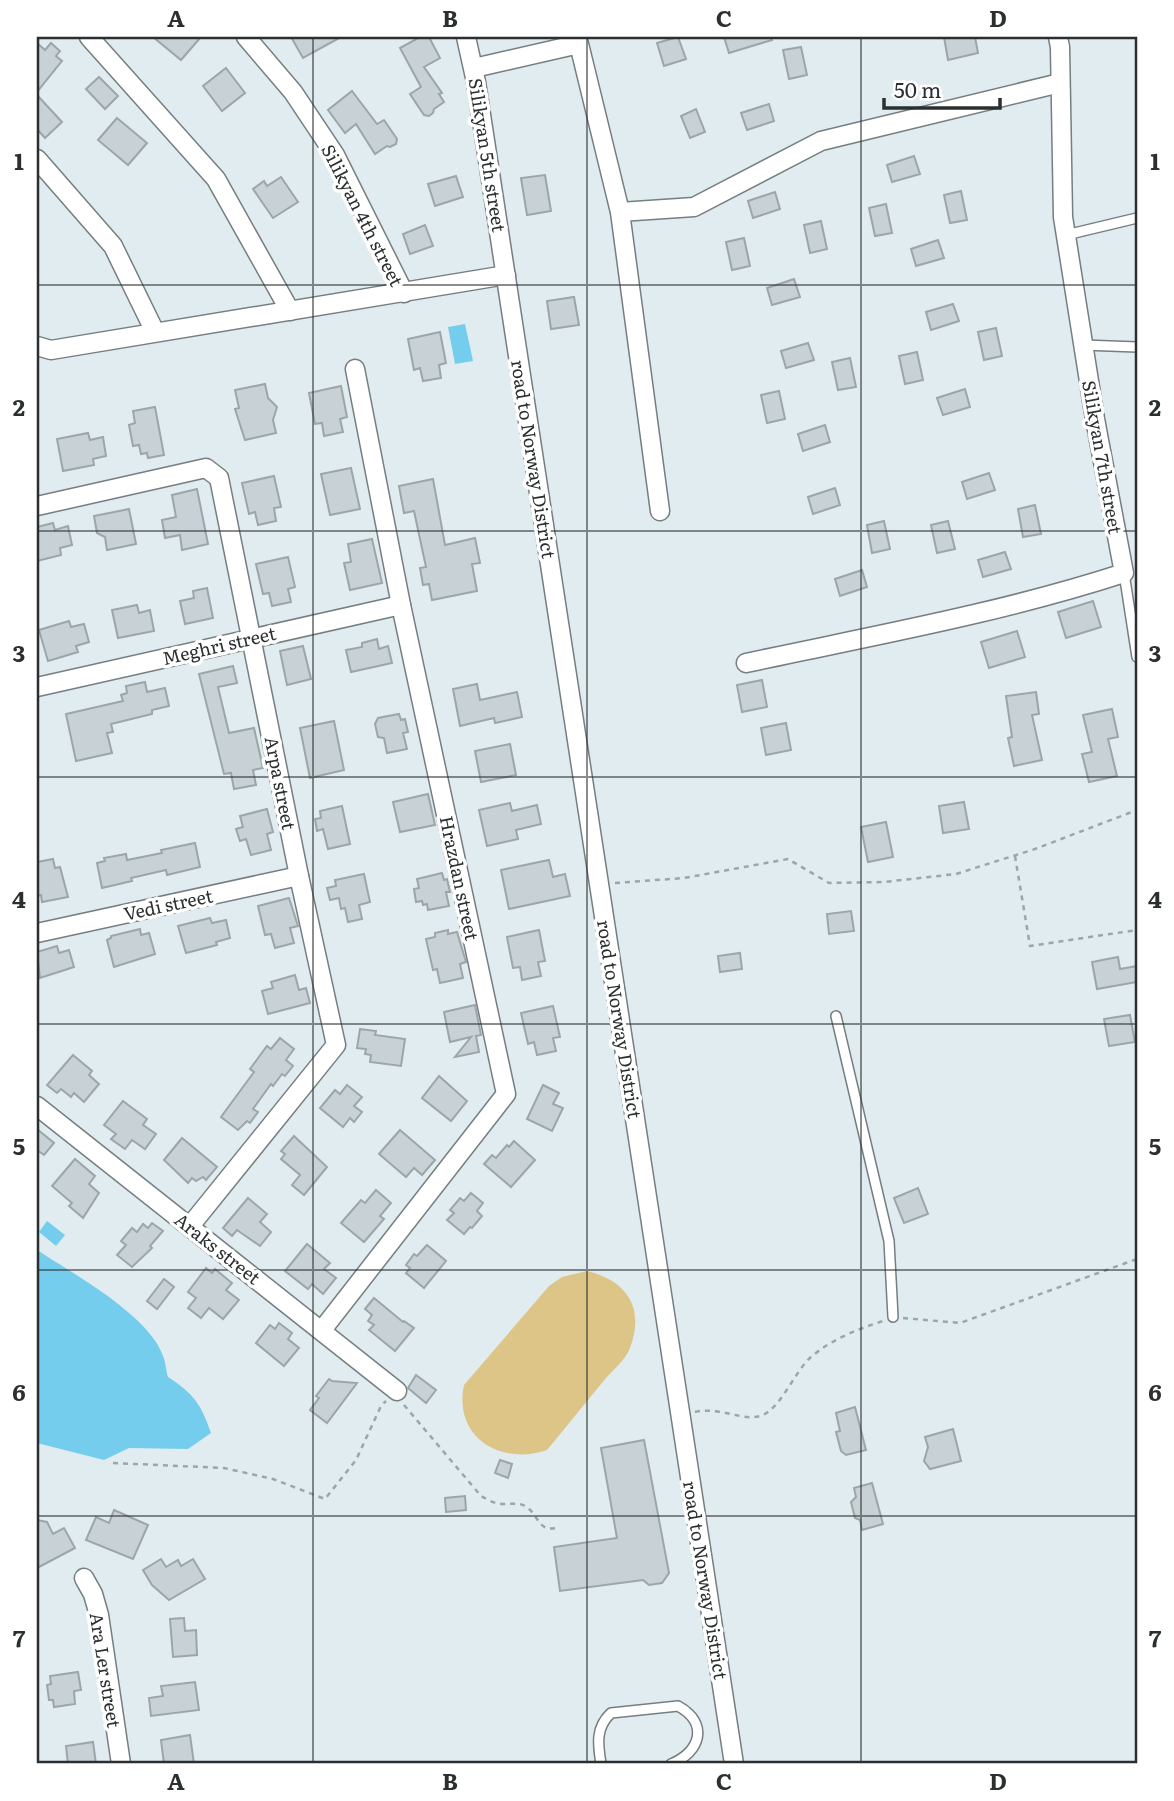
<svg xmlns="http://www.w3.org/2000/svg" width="1174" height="1801" font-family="Literata,serif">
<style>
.green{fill:#ddc487}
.water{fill:#74cded}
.building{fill:#c8d2d6;stroke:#9ca6a9;stroke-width:2}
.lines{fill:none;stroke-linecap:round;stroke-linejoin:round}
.lane-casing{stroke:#757e81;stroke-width:12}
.street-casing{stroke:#757e81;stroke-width:21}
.path{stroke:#9ca5a8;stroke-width:2.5;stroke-dasharray:5 5;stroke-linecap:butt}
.lane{stroke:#fff;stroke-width:9}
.street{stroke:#fff;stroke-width:18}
.grid{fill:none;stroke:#2b2f30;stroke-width:2;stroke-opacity:0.55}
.labels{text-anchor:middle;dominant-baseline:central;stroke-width:7;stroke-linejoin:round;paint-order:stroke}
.street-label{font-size:18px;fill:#2b2f30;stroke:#fff}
.neatline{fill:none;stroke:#2b2f30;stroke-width:2.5}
.grid-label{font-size:23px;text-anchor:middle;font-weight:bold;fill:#2b2f30}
</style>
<rect width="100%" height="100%" fill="#e1ecf0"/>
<path class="green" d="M587,1271C627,1281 645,1307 630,1348C626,1359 614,1369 606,1378C586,1402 567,1426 547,1450C501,1466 453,1437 464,1385L549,1286L562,1277Z"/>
<g class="water">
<polygon points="465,324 473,361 455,364 448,327"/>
<polygon points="47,1221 65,1235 56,1246 39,1232"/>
<path d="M37,1250C72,1273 149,1315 163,1356C166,1363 166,1371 168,1377C194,1394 201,1404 211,1433L188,1449L129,1448L104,1460L37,1443Z"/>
</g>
<g class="building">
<polygon points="153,37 201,37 181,60"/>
<polygon points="291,37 341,37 303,58"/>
<polygon points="420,37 429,37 440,58 424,67 442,93 439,94 444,102 434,109 433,113 429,116 424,115 410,94 421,87 400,48"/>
<polygon points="678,37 686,59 664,66 657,43"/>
<polygon points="724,37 771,37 772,40 729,53"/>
<polygon points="944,37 975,37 978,53 948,60"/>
<polygon points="37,43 45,50 51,43 60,51 56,56 62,61 37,92"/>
<polygon points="801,47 807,75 789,79 783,50"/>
<polygon points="226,68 245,93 222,111 203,86"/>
<polygon points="99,77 118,96 105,109 86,89"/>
<polygon points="352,91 377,124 384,120 397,139 396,144 390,147 387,146 375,154 356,124 345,133 328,110"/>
<polygon points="37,95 62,122 45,138 37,129"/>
<polygon points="769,104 774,121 747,130 741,113"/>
<polygon points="696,109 705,132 690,138 681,116"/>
<polygon points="117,118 147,143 128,165 98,140"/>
<polygon points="914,156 920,174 892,182 887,165"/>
<polygon points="545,175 551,211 527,215 521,178"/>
<polygon points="456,176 463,197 435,206 428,184"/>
<polygon points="281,177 298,202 273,218 253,189 264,181 267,186"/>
<polygon points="961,191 967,220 950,223 944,195"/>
<polygon points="775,192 780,209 753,218 748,201"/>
<polygon points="886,204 892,233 875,236 869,208"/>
<polygon points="821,221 827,249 810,253 804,225"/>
<polygon points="425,225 433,246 410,254 403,234"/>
<polygon points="744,238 750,266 732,270 726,242"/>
<polygon points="938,240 944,258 916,266 911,249"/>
<polygon points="794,279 800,297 772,305 767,288"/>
<polygon points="574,297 579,325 551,329 547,301"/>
<polygon points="953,304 959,321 931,330 926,312"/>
<polygon points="996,328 1002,356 984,360 978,332"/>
<polygon points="440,332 446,363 439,365 441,378 423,381 420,368 414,370 408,339"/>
<polygon points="808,343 814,360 786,368 781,351"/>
<polygon points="917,352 923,380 905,384 899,356"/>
<polygon points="850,358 856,387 838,390 832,362"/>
<polygon points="265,384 268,398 277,407 273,420 276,433 245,440 235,409 239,408 235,390"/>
<polygon points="341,386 347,417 340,419 343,432 324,436 322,423 315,424 309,393"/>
<polygon points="965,389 970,407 943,415 937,398"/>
<polygon points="779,391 785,419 767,423 761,395"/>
<polygon points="155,407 164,455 148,458 147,453 141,454 139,445 133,446 129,425 135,423 133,411"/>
<polygon points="825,425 830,442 803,451 798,434"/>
<polygon points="88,433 90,440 103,437 106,456 93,459 94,465 63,471 57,439"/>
<polygon points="351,468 360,509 330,515 321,474"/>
<polygon points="989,473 995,490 967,499 962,482"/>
<polygon points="274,476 281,507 274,508 276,521 258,525 255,512 249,514 242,483"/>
<polygon points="433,479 445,545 475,538 480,563 472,564 477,591 432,600 429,584 423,585 420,568 426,567 414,511 404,513 399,486"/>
<polygon points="835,488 840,505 813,514 808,497"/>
<polygon points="197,489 208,544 182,550 180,535 165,538 162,520 176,517 172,495"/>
<polygon points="1035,505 1041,534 1023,537 1018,509"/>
<polygon points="129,509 136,544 107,550 105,537 97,533 94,516"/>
<polygon points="884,521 890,549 872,553 867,525"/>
<polygon points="948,521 955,549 937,553 931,525"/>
<polygon points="53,523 55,530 68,526 72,545 60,548 61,555 37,561 37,527"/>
<polygon points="372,539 382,583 350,590 344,563 351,562 348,544"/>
<polygon points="1005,552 1011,569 983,577 978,560"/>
<polygon points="288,557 295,587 288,589 291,602 272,606 269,593 263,594 256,564"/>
<polygon points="862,570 867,587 840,596 835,579"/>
<polygon points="207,588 213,618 185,624 180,601 194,598 193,591"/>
<polygon points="1093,601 1101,627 1066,638 1058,612"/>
<polygon points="137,605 139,613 150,610 154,631 118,638 112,610"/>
<polygon points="69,621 71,627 84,624 89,642 76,646 78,652 48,661 39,630"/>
<polygon points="1017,631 1025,657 989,668 981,642"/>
<polygon points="377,639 379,649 388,646 392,663 351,672 346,650 362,647 362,643"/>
<polygon points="303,646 311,679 287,685 280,651"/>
<polygon points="233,666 237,683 218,687 229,733 254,728 263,768 253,770 256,785 234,789 231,773 224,774 199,674"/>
<polygon points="762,680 767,707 742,712 737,685"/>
<polygon points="145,682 147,692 165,688 169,706 152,710 152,714 111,724 113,732 107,733 112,753 76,761 66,714 123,701 121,695 127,693 126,686"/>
<polygon points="477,684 480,700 517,692 522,717 495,723 494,718 460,726 453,689"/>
<polygon points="1036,692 1039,714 1032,715 1042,760 1014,766 1008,738 1012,737 1006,696"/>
<polygon points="1112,709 1118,737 1108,739 1117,776 1089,782 1082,754 1092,752 1083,715"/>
<polygon points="399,714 401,720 405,719 408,732 403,733 407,749 387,753 384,738 378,737 375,724 378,718"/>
<polygon points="334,721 344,770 310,778 300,728"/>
<polygon points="786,723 791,750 766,755 761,728"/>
<polygon points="510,744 516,775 481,782 475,751"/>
<polygon points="428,794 435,825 400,832 393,802"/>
<polygon points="964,802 969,829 943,833 939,806"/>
<polygon points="510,803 512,811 537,805 541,824 516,830 518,839 487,846 479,810"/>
<polygon points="342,806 350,844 328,849 323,829 317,831 315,819 321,818 320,811"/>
<polygon points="267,809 273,832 267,834 271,850 251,855 246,839 240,841 236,829 243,827 240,816"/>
<polygon points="886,822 893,857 868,862 861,827"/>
<polygon points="195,843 200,867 167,875 166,870 131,878 132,881 102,888 97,863 105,861 104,858 126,854 127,860 162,853 161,850"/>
<polygon points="53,859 55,868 60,867 68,897 42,902 41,895 37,896 37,862"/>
<polygon points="549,860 553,877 565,874 570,896 509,909 501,870"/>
<polygon points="442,873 444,880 447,879 450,892 446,892 449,906 428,910 427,904 423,905 422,901 416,902 414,889 419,888 417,879"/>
<polygon points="364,874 370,902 359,905 362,919 348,922 345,908 341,909 339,898 330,900 327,888 336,886 335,880"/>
<polygon points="289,898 298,926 290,928 294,943 275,948 271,934 265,935 258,906"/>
<polygon points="851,911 854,931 829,934 827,914"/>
<polygon points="210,918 212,923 226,920 230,938 216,942 217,945 186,953 178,926"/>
<polygon points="140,929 141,935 149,933 155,954 114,967 107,940 111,938 111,936"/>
<polygon points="448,930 448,934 457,932 466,962 460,964 463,978 440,983 437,969 433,970 426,939 435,937 435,933"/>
<polygon points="539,930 545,961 538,962 541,976 522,980 520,967 513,968 507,937"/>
<polygon points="57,946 59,953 69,950 74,967 40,978 37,952"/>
<polygon points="740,953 742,969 720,972 718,956"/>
<polygon points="1118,957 1120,969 1137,966 1137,982 1097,989 1092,962"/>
<polygon points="295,975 299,990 306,988 310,1003 268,1014 262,991 273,988 271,982"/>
<polygon points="475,1005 481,1035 476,1036 479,1052 455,1057 471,1037 450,1042 444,1012"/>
<polygon points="553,1006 560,1037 553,1038 556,1051 537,1055 534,1042 528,1044 521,1013"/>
<polygon points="1130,1015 1135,1042 1109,1046 1104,1019"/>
<polygon points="360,1029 376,1031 375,1035 405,1039 401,1066 370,1062 371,1055 365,1054 366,1049 357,1048"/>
<polygon points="280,1038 294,1049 286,1060 293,1066 285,1076 282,1074 273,1086 271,1084 253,1109 258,1112 250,1123 247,1121 238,1130 221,1117 254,1072 250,1069 267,1046 271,1049"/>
<polygon points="73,1055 92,1071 89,1075 99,1084 84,1102 74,1093 71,1097 61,1089 57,1093 47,1085"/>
<polygon points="439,1076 467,1101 451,1121 422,1098"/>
<polygon points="347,1085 362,1097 354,1106 362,1112 354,1122 350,1118 343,1127 320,1108 335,1090 340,1094"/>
<polygon points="543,1085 559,1093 553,1104 563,1108 552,1131 527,1119"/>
<polygon points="123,1101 147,1119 143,1125 156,1134 145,1149 132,1140 125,1149 111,1139 116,1134 104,1125"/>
<polygon points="37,1129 54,1143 44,1155 37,1150"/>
<polygon points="400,1130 435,1160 422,1175 414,1168 406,1177 379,1154"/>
<polygon points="294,1136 327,1167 304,1195 292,1185 300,1175 281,1159 285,1154 281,1151"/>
<polygon points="182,1138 217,1167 206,1180 203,1177 196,1181 192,1178 188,1183 164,1160"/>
<polygon points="514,1141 535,1160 511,1187 484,1164 492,1155 496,1158 507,1145 509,1147"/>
<polygon points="75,1159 95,1176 89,1184 99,1193 83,1218 69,1206 72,1203 52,1186"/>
<polygon points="918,1188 928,1214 904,1223 894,1198"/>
<polygon points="376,1190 391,1203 380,1216 384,1219 364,1242 341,1223 361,1200 365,1203"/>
<polygon points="471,1193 483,1203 477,1211 482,1216 472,1228 470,1227 464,1234 447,1220 454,1213 450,1210 460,1198 464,1201"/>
<polygon points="248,1198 267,1214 260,1222 271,1232 260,1246 237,1230 232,1236 223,1228"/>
<polygon points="152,1223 163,1231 150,1246 152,1248 132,1267 117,1255 126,1245 121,1241 132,1228 137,1232 143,1224 148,1228"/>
<polygon points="307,1244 330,1263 324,1269 336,1278 323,1294 312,1284 308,1289 285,1271"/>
<polygon points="427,1245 446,1261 424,1288 406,1273 410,1268 406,1265 414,1254 417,1256"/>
<polygon points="206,1268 212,1273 215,1269 232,1283 226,1290 239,1300 223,1319 209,1308 201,1318 188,1308 196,1298 188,1292"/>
<polygon points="164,1279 174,1287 157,1309 147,1301"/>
<polygon points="374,1298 403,1322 404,1321 414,1328 395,1351 369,1330 374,1325 368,1321 372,1315 365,1309"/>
<polygon points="279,1323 292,1333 288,1339 299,1348 284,1366 256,1343 270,1325 275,1329"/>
<polygon points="416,1375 436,1390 426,1403 408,1388"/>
<polygon points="329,1379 332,1381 357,1383 327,1423 310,1410 319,1398 316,1396"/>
<polygon points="855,1407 866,1450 846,1455 841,1451 836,1432 840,1431 836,1413"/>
<polygon points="953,1429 961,1461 930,1469 924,1461 928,1447 925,1437"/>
<polygon points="644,1440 669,1573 662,1583 649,1585 643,1580 560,1591 554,1547 617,1538 601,1448"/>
<polygon points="500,1460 512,1464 508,1478 495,1473"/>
<polygon points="872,1483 883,1524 862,1530 860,1520 855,1518 851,1502 856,1497 854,1488"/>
<polygon points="465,1496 466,1510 446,1512 445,1498"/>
<polygon points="114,1510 148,1525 133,1559 86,1540 96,1517 109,1523"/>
<polygon points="37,1520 47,1522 53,1534 64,1528 75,1548 37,1568"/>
<polygon points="161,1559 166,1567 178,1560 181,1566 193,1559 205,1579 169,1600 152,1585 143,1570"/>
<polygon points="184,1618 185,1631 196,1630 197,1655 173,1657 170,1619"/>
<polygon points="78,1672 81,1690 74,1691 75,1704 54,1707 53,1700 49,1700 47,1685 51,1684 50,1676"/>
<polygon points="195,1682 199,1710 151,1716 149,1698 163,1696 161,1686"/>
<polygon points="190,1735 194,1764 164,1764 161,1740"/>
<polygon points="93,1742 96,1764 68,1764 66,1746"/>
</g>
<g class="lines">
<defs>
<g id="lane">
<polyline points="1066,235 1137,218"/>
<polyline points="1083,345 1137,347"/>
<polyline points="1124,573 1137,657"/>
<polyline points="836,1016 889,1241 893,1317"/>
<path d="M601,1764C598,1745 595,1728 611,1713L678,1706C709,1723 701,1752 671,1764"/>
</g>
<g id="street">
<polyline points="89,37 216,179 290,311"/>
<polyline points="246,37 293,92 335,155 404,293"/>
<polyline points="466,37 476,82 734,1764"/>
<polyline points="474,68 579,44 620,212 660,511"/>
<polyline points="37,159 113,246 155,332"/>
<polyline points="620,212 694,207 821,141 1060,83"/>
<polyline points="37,346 51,350 506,275"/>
<polyline points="37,506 206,468 219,478 299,876 336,1045 190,1226"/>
<path d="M746,663C872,636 1001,613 1124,573L1095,419L1063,217L1060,47L1058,37"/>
<polyline points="37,687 401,605"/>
<polyline points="37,933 299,876"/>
<polyline points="37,1106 397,1391"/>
<polyline points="322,1330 506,1094 401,605 355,369"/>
<polyline points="84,1578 93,1594 99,1615 121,1764"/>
</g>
</defs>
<use href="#lane" class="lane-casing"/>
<use href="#street" class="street-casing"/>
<g class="path">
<polyline points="1015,856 1030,946 1137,930"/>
<polyline points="615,883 684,878 788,859 829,883 884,882 956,874 1035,849 1137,810"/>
<polyline points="903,1318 960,1323 1137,1259"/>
<path d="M404,1405L481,1496C485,1498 491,1502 496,1503C506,1506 517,1501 525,1506C538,1513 538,1532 555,1528"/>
<path d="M695,1412C721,1406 744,1423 763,1415C782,1406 795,1371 811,1357C832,1339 858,1329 883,1321"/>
<polyline points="113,1463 224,1468 273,1479 325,1499 356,1460 381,1406 386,1401"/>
</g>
<use href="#lane" class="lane"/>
<use href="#street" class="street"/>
</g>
<path class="grid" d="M313,37V1764M587,37V1764M861,37V1764M37,285H1137M37,531H1137M37,777H1137M37,1024H1137M37,1270H1137M37,1516H1137"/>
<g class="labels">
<g class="street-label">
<text transform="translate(488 155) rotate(81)">Silikyan 5th street</text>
<text transform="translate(363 215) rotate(63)">Silikyan 4th street</text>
<text transform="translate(1103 457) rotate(80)">Silikyan 7th street</text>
<text transform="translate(534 459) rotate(81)">road to Norway District</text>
<text transform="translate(219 645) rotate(-13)">Meghri street</text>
<text transform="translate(281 783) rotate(79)">Arpa street</text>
<text transform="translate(460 878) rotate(78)">Hrazdan street</text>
<text transform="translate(168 904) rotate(-12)">Vedi street</text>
<text transform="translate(620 1019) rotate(81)">road to Norway District</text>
<text transform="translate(218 1248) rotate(38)">Araks street</text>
<text transform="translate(706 1580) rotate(81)">road to Norway District</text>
<text transform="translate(106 1670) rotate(81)">Ara Ler street</text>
</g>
</g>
<rect width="1174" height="1801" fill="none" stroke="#ffffff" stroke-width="77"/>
<path d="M884 98v10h116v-10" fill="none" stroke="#2b2f30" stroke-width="3.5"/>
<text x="894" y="98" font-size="21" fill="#2b2f30" stroke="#ffffff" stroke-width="5" paint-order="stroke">50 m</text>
<rect x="38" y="38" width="1098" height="1724" class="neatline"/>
<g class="grid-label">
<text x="176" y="27">A</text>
<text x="450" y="27">B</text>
<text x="724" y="27">C</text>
<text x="998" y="27">D</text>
<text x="19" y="170">1</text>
<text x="1155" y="170">1</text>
<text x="19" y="416">2</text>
<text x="1155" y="416">2</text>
<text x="19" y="662">3</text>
<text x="1155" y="662">3</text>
<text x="19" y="908">4</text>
<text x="1155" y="908">4</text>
<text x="19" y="1155">5</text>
<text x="1155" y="1155">5</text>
<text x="19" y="1401">6</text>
<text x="1155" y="1401">6</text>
<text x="19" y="1647">7</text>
<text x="1155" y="1647">7</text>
<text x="176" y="1790">A</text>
<text x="450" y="1790">B</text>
<text x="724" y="1790">C</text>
<text x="998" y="1790">D</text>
</g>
</svg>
